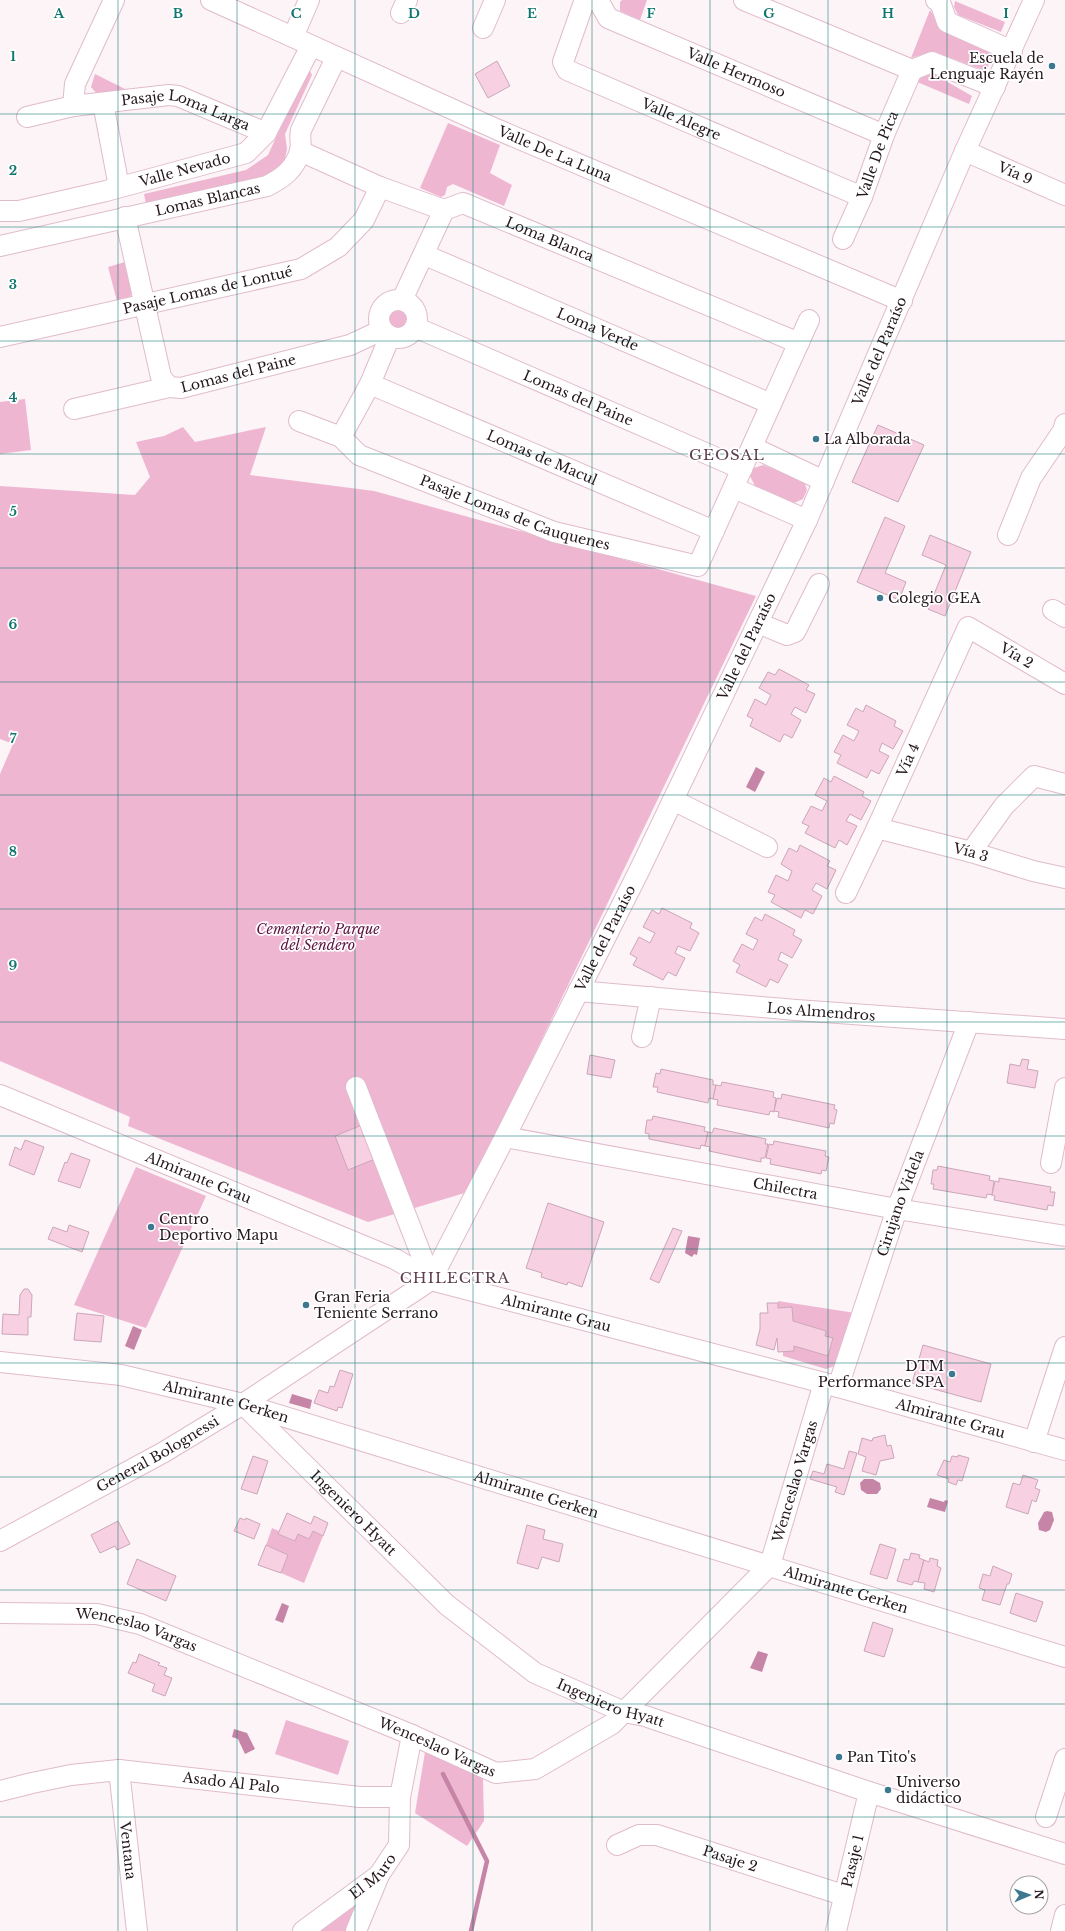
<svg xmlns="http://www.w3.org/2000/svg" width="1065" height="1931" font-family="'Libre Baskerville',serif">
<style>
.green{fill:#efb6d2}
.water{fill:#c685a6}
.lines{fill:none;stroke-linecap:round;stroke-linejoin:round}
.stream{stroke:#c685a6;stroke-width:4.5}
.building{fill:#f7d0e2;stroke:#cba6b8}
.minor-casing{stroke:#e0bbcc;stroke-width:22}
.minor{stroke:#fff;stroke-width:20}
.grid{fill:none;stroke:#0f766e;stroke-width:1;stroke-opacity:0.55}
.poi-dot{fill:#3d7890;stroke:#fff;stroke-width:1.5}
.labels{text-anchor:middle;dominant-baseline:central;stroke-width:3.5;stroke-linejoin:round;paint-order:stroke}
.poi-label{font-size:14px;fill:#24171d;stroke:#fff;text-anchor:start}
.street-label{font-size:14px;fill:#24171d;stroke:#fff}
.park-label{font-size:14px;font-style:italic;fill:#5f1141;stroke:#fff}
.neighbourhood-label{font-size:15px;letter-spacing:1px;fill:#5d3e4d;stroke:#fff}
.grid-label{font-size:13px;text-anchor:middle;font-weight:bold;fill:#0f766e;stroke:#fff;stroke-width:3.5;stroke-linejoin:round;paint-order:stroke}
</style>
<rect width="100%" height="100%" fill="#fcf4f7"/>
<g class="green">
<polygon points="622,0 647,0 640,20 620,11 620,2"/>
<polygon points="955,1 1005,22 1001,32 958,15 954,7"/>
<polygon points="930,10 942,29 995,52 986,71 933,51 911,58"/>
<polygon points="310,71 312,75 285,134 287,149 285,159 277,172 269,177 146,204 144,194 246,170 268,155 306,72"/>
<polygon points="932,73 972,96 969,104 915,81"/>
<polygon points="95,74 125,89 98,95 91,87"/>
<polygon points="448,123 500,145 490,173 512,185 504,206 453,184 447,187 445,195 441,197 420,188"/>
<polygon points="125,262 132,291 130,298 117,301 108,267"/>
<circle cx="397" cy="318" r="13"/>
<polygon points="25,399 31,450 0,454 0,402"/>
<polygon points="183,427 195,442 266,427 250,475 374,491 756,596 468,1192 368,1222 128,1126 130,1117 0,1061 0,774 13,744 0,739 0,486 135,495 150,477 136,442 164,436"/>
<polygon points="763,465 804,481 807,490 803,499 794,503 755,486 750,476 754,468"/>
<polygon points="136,1167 206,1196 146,1328 74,1305"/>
<polygon points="778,1301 855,1313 835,1366 826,1369 783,1356 783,1352 794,1346 828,1356 833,1339 825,1336 826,1331 793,1321 792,1307 778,1308"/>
<polygon points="272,1528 279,1531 278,1534 294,1541 298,1534 309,1539 313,1531 323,1536 304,1583 281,1573 288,1555 266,1545"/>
<polygon points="286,1720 349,1741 338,1775 275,1754"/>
<polygon points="425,1752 483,1778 484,1821 467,1846 415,1813"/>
<polygon points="363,1898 348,1931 317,1931"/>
</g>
<g class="water">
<polygon points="756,767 765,772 755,792 746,787"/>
<polygon points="688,1236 700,1238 697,1255 694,1254 692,1257 685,1253"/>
<polygon points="133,1326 142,1330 134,1350 125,1346"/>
<polygon points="292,1394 312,1400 310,1409 289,1403"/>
<polygon points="864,1479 873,1479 880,1483 881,1489 877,1494 867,1494 861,1490 860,1483"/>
<polygon points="930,1498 944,1502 945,1500 948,1501 945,1512 927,1507"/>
<polygon points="1047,1511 1052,1512 1054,1520 1050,1530 1046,1532 1039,1530 1038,1523 1044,1512"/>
<polygon points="282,1603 289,1606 283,1623 275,1620"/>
<polygon points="758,1651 768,1654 762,1672 750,1668"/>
<polygon points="234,1729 247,1733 255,1749 245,1754 238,1739 232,1737"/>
</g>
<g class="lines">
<polyline class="stream" points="443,1774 487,1861 471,1931"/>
</g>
<g class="building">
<polygon points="497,61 510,86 488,98 475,74"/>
<polygon points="878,425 924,445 898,502 852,482"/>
<polygon points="885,517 905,526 885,573 906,582 899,600 857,582"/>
<polygon points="930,535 971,552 945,616 928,609 946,565 922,555"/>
<polygon points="779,669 809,685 806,690 815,694 806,713 795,707 791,714 801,720 792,738 784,734 780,742 750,726 753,719 747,716 755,699 766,705 771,695 759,688 768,672 775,675"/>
<polygon points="866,705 896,721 894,726 903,731 893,749 882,743 879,751 889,756 879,774 871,770 867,778 837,763 841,755 834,752 843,735 854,741 859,731 847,725 856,708 863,712"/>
<polygon points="834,776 864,792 862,796 871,801 861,820 850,814 846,821 857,826 847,845 839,840 835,848 805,833 809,826 802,823 811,806 822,811 827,801 815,795 824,778 831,782"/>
<polygon points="800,845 830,861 827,866 836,870 827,889 816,883 812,890 822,896 813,914 805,910 801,918 771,902 775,895 768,892 776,875 788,881 792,871 781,864 789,848 797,852"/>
<polygon points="662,908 692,923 690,928 699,933 690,951 678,946 675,953 685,958 676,976 668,972 663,980 633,965 637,958 630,954 639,937 650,943 655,933 643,927 652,910 659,914"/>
<polygon points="765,914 795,930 793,935 802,940 792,958 781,952 778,960 788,965 778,983 770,979 766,987 736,972 740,965 733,961 742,944 753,950 758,940 746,934 755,917 762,921"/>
<polygon points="590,1055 615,1060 611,1078 587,1074"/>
<polygon points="1022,1059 1029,1060 1027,1069 1038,1071 1035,1088 1007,1083 1010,1064 1020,1066"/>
<polygon points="661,1069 713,1080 713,1085 716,1085 713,1099 709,1098 708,1103 657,1092 658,1087 653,1087 656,1073 660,1074"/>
<polygon points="722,1082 774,1092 773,1097 776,1098 774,1112 770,1111 769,1115 717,1105 718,1100 713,1099 716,1085 721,1086"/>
<polygon points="782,1094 835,1105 834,1109 837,1110 834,1124 830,1123 829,1128 778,1117 779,1112 774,1111 777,1098 781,1099"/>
<polygon points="653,1116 705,1127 704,1131 708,1132 705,1146 701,1145 700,1149 649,1139 649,1134 645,1133 647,1120 652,1120"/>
<polygon points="362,1125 375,1159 348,1170 335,1136"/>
<polygon points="714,1128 766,1139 765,1144 768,1144 765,1158 761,1158 761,1162 709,1151 710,1147 705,1146 708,1132 712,1133"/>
<polygon points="25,1140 44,1147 34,1175 9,1165 15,1147 21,1150"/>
<polygon points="774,1141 826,1151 825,1156 829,1157 826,1171 822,1170 821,1174 770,1164 771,1159 766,1158 769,1144 773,1145"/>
<polygon points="71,1153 90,1160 80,1188 58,1181 65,1162 67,1163"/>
<polygon points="938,1166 990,1176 989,1180 994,1181 992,1195 987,1194 986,1198 933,1189 934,1184 931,1184 933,1170 937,1170"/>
<polygon points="999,1178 1051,1187 1050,1192 1055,1192 1053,1206 1048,1205 1047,1210 994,1200 995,1196 992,1195 995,1181 999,1182"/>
<polygon points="548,1203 604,1222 582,1287 568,1282 567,1285 541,1277 542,1273 526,1268"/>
<polygon points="69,1225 89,1232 82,1252 48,1239 53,1227 67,1232"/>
<polygon points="673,1228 682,1231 659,1283 650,1279"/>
<polygon points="24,1289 28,1289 32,1295 31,1317 28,1317 28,1335 2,1334 3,1314 19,1315 20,1295"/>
<polygon points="767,1303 778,1303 778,1308 792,1307 793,1321 826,1331 825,1336 833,1338 828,1356 794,1346 794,1351 778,1352 777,1338 774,1350 756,1345 760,1329 760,1313 768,1313"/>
<polygon points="77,1313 104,1316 101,1342 74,1340"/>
<polygon points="923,1345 991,1364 981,1402 912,1383"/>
<polygon points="340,1370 353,1374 342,1408 338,1407 337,1411 314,1403 319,1390 328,1393 330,1386 334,1387"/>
<polygon points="885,1435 887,1446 891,1445 894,1458 880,1461 876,1475 862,1471 866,1457 858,1454 862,1438 872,1441 873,1438"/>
<polygon points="849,1451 857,1453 844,1495 835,1492 837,1487 810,1479 813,1471 824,1474 827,1464 844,1469"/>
<polygon points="958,1455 969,1458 962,1481 958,1480 956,1485 948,1482 949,1479 937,1475 944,1460 950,1462 952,1456 958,1457"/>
<polygon points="253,1456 268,1461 257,1494 241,1489"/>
<polygon points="1023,1475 1038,1480 1035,1488 1040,1490 1036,1502 1032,1500 1028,1514 1006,1507 1013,1483 1020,1485"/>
<polygon points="287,1513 311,1524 314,1516 328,1523 323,1536 313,1531 309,1539 298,1534 295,1541 278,1534"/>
<polygon points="240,1518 245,1520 246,1518 260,1524 254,1539 234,1531"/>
<polygon points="118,1521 130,1544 117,1550 115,1546 100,1553 91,1535"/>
<polygon points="527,1525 545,1530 543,1539 563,1544 559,1562 542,1557 538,1569 517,1563"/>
<polygon points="880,1544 896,1549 887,1579 870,1574"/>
<polygon points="266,1545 288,1555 281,1573 258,1565"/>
<polygon points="911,1553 920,1555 919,1558 924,1560 918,1582 914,1581 912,1585 897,1581 904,1559 909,1560"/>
<polygon points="930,1558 938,1560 937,1566 941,1568 934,1592 924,1589 925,1583 918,1582 924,1560 929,1562"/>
<polygon points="137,1559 176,1576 166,1601 127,1584"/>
<polygon points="993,1566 1012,1574 1009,1584 1007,1584 1000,1605 982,1600 985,1590 979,1588 983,1574 990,1576"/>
<polygon points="1016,1593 1043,1602 1036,1622 1010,1613"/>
<polygon points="873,1622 893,1629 884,1657 864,1651"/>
<polygon points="139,1654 160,1663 158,1665 167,1668 164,1675 172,1678 165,1696 152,1691 155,1684 128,1673 133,1662 136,1663"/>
</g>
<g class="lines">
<defs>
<g id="minor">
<path id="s1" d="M211,0L496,129L902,301"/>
<path id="s2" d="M598,0L608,18L884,135"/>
<polyline points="744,0 912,70 932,62 995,87"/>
<polyline points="936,0 940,2 947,22 1012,51"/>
<path id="s3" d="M584,2L563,62L567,70L862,197"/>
<polyline points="401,13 407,0"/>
<polyline points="483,28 495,0"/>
<polyline points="293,37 309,0"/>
<polyline points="103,103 119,187"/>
<polyline points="73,106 75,84 114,0"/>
<path id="s4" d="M27,117L73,106L169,95L178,96L266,133"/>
<path id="s5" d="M300,151L380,187L444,210L463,203L799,343"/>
<path id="s6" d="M965,151L1065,195"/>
<path id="s7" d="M0,211H19L106,191L246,153L266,133L311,46"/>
<path id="s8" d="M125,217L161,377L169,387L181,388L350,345L382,330"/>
<path id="s9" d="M843,239L862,197L884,135L912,70"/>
<path id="s10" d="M0,246L267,186C283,178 295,169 300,151C302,144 299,137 301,130L336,58"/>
<path id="s11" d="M425,255L771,404"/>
<polyline points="402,300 444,210"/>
<circle cx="398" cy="319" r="19"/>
<path id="s12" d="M415,327L742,469"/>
<path id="s13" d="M0,337L301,269L338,247L364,220L380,187"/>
<path id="s14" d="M370,384L714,531"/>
<polyline points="74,409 169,387"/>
<polyline points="299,421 341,437 370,384 390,336"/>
<path id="s15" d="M341,437L359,455L554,532L698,566L809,320"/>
<polyline points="752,447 824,481"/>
<polyline points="734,488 807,520"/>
<polyline points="1008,535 1031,478 1063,431 1065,424"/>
<polyline points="1053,610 1065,617"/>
<polyline points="758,623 787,635 795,632 819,584"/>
<polyline points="673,800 767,847"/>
<path id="s16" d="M877,828L971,852L1033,871L1065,878"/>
<polyline points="971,852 1004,806 1034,776 1065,784"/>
<path id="s17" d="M846,893L877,828L968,627L1065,684"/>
<path id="s18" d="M578,991L796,1010L1065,1029"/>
<polyline points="642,1037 651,997"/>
<polyline points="356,1087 431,1280"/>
<path id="s19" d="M0,1095L395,1259L431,1280L824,1383L1065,1450"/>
<path id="s20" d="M505,1137L897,1209L1065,1236"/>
<polyline points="1051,1163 1065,1088"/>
<path id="s21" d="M0,1362L121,1375L243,1404L1065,1657"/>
<path id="s22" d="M838,1387L897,1209L969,1022"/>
<path id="s23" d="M246,1407L447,1605L535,1673L624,1712L645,1716L869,1792L1065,1854"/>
<polyline points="1034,1442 1065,1347"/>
<path id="s24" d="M0,1541L164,1452L243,1404L431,1280L505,1137L640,869L807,520L965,151L1034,0"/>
<path id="s25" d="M0,1613L97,1614L140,1624L412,1735L496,1773L535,1769L612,1724L770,1565L824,1383"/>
<path id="s26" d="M119,1770L137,1931"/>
<path id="s27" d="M0,1791L32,1783L71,1775L119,1770L360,1797H400L412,1735"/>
<polyline points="1046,1817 1065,1759"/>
<path id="s28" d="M617,1845L639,1835H657L843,1895"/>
<path id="s29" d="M303,1931L379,1875L399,1845L400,1797"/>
<polyline points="356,1931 379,1875"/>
<path id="s30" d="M836,1931L869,1792"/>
<polyline points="1061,1931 1065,1915"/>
</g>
</defs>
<use href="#minor" class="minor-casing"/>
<use href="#minor" class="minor"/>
</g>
<path class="grid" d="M118,0V1931M237,0V1931M355,0V1931M473,0V1931M592,0V1931M710,0V1931M828,0V1931M947,0V1931M0,114H1065M0,227H1065M0,341H1065M0,454H1065M0,568H1065M0,682H1065M0,795H1065M0,909H1065M0,1022H1065M0,1136H1065M0,1249H1065M0,1363H1065M0,1477H1065M0,1590H1065M0,1704H1065M0,1817H1065"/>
<g class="poi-dot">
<circle cx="1052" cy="66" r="4"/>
<circle cx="816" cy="439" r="4"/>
<circle cx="880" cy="598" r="4"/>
<circle cx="151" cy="1227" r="4"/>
<circle cx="306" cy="1305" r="4"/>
<circle cx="952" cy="1374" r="4"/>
<circle cx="839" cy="1757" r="4"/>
<circle cx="888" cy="1790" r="4"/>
</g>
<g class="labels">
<g class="poi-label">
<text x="1044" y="58" text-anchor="end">Escuela de<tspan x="1044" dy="16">Lenguaje Rayén</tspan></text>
<text x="824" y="439">La Alborada</text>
<text x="888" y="598">Colegio GEA</text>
<text x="159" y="1219">Centro<tspan x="159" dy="16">Deportivo Mapu</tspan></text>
<text x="314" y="1297">Gran Feria<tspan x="314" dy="16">Teniente Serrano</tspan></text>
<text x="944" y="1366" text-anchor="end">DTM<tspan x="944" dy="16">Performance SPA</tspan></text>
<text x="847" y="1757">Pan Tito's</text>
<text x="896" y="1782">Universo<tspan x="896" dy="16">didáctico</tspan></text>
</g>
<g class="street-label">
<text stroke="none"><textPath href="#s2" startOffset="160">Valle Hermoso</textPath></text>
<text stroke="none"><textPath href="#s4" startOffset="163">Pasaje Loma Larga</textPath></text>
<text stroke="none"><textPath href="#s3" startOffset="197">Valle Alegre</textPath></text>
<text stroke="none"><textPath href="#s1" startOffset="377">Valle De La Luna</textPath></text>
<text stroke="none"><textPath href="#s9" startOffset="91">Valle De Pica</textPath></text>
<text stroke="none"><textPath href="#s7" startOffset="190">Valle Nevado</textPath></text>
<text stroke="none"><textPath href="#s6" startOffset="55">Vía 9</textPath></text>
<text stroke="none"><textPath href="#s10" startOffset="213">Lomas Blancas</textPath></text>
<text stroke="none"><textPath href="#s5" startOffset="270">Loma Blanca</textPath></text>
<text stroke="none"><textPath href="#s13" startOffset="213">Pasaje Lomas de Lontué</textPath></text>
<text stroke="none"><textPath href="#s11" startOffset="188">Loma Verde</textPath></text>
<text stroke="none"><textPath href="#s24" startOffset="1536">Valle del Paraíso</textPath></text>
<text stroke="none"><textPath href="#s8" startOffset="248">Lomas del Paine</textPath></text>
<text stroke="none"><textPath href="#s12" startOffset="178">Lomas del Paine</textPath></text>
<text stroke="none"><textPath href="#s14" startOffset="187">Lomas de Macul</textPath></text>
<text stroke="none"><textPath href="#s15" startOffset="192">Pasaje Lomas de Cauquenes</textPath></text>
<text stroke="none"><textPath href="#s24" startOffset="1212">Valle del Paraíso</textPath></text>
<text stroke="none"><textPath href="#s17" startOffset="349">Vía 2</textPath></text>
<text stroke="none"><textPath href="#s17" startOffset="147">Vía 4</textPath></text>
<text stroke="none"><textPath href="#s16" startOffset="97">Vía 3</textPath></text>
<text stroke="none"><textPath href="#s24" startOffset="888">Valle del Paraíso</textPath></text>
<text stroke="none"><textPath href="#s18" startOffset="244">Los Almendros</textPath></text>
<text stroke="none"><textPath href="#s19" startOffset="215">Almirante Grau</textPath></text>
<text stroke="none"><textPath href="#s20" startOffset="285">Chilectra</textPath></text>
<text stroke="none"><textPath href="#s22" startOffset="194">Cirujano Videla</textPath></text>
<text stroke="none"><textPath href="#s19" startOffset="599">Almirante Grau</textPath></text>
<text stroke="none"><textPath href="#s21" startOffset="230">Almirante Gerken</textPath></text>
<text stroke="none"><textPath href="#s19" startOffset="1007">Almirante Grau</textPath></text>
<text stroke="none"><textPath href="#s24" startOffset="180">General Bolognessi</textPath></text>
<text stroke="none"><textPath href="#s25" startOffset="967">Wenceslao Vargas</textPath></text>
<text stroke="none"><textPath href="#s21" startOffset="554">Almirante Gerken</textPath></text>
<text stroke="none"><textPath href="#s23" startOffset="151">Ingeniero Hyatt</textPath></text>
<text stroke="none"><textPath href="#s21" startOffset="878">Almirante Gerken</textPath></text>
<text stroke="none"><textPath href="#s25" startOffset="139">Wenceslao Vargas</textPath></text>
<text stroke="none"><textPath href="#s23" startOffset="475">Ingeniero Hyatt</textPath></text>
<text stroke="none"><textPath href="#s25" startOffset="463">Wenceslao Vargas</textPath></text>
<text stroke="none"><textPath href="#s27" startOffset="234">Asado Al Palo</textPath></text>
<text stroke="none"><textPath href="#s26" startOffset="81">Ventana</textPath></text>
<text stroke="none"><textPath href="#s28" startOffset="119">Pasaje 2</textPath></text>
<text stroke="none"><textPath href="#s30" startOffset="72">Pasaje 1</textPath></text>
<text stroke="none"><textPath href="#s29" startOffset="89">El Muro</textPath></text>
</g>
<g class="park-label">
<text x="318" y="929">Cementerio Parque<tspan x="318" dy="16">del Sendero</tspan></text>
</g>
<g class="neighbourhood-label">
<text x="727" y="454">GEOSAL</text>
<text x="455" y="1277">CHILECTRA</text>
</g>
</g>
<g class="grid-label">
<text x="59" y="18">A</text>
<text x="178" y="18">B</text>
<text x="296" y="18">C</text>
<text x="414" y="18">D</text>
<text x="532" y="18">E</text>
<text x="651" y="18">F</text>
<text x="769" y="18">G</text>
<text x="888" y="18">H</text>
<text x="1006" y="18">I</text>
<text x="13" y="61">1</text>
<text x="13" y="175">2</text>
<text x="13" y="289">3</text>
<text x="13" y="402">4</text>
<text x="13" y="516">5</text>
<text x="13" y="629">6</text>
<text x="13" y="743">7</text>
<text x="13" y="856">8</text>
<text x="13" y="970">9</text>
</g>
<g transform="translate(1029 1895) rotate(88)"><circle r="19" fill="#ffffff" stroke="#a7a2a5"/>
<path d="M0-3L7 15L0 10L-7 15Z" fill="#3d7890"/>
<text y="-6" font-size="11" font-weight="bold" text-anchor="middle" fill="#24171d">N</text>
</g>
</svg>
